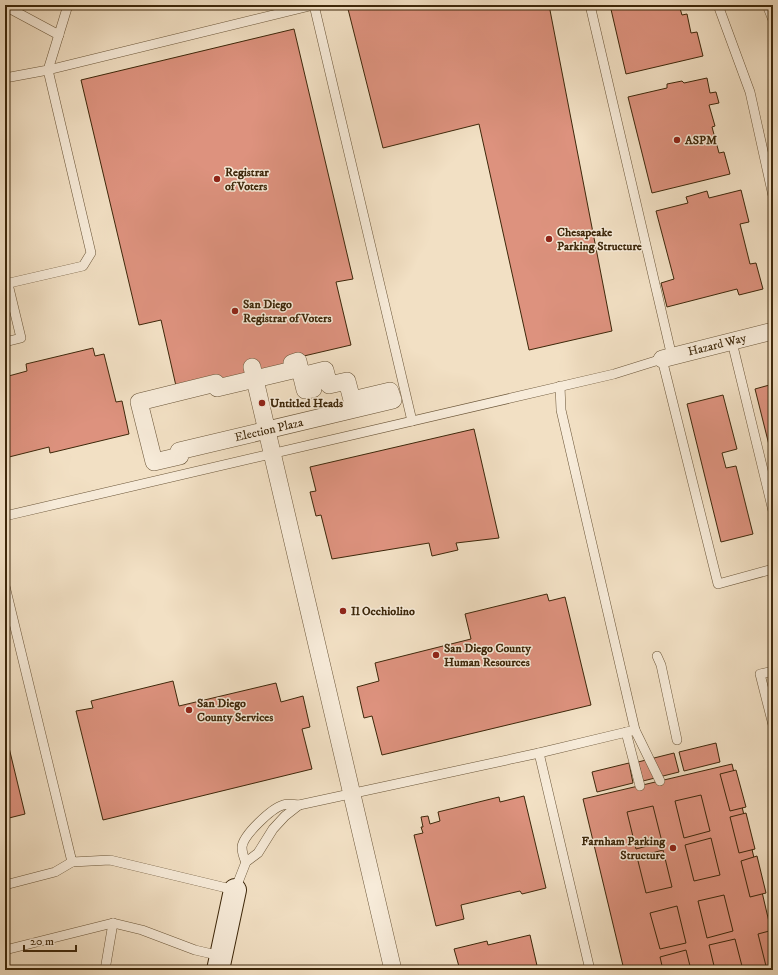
<svg xmlns="http://www.w3.org/2000/svg" width="778" height="975" font-family="'IM FELL DW Pica',serif">
<style>
.building{fill:#dd927e;stroke:#3d270a}
.lines{fill:none;stroke-linecap:round;stroke-linejoin:round}
.lane-casing{stroke:#6a5538;stroke-width:10}
.street-casing{stroke:#6a5538;stroke-width:18}
.secondary-casing{stroke:#3d270a;stroke-width:24}
.lane{stroke:#f7ebd9;stroke-width:9}
.street{stroke:#f7ebd9;stroke-width:17}
.secondary{stroke:#f7ebd9;stroke-width:22}
.poi-dot{fill:#8f2418;stroke:#f7ebd9;stroke-width:1.5}
.labels{text-anchor:middle;dominant-baseline:central;stroke-width:3;stroke-linejoin:round;paint-order:stroke}
.poi-label{font-size:12px;font-weight:bold;fill:#3d270a;stroke:#f7ebd9;text-anchor:start}
.street-label{font-size:12px;fill:#3d270a;stroke:#f7ebd9}
</style>
<rect width="100%" height="100%" fill="#f2e0c4"/>
<filter id="stains"><feTurbulence type="fractalNoise" baseFrequency=".005" numOctaves="4"/><feColorMatrix values="0 0 0 0 .2 0 0 0 0 .09 0 0 0 0 .02 0 0 0 .5 -.17"/></filter>
<radialGradient id="worn" r=".72"><stop offset=".6" stop-color="#630" stop-opacity="0"/><stop offset="1" stop-color="#630" stop-opacity=".3"/></radialGradient>
<g class="building">
<polygon points="347,5 549,5 612,331 529,350 479,124 383,148"/>
<polygon points="610,5 679,5 682,15 687,14 691,33 697,32 703,56 626,74"/>
<polygon points="294,29 353,279 336,282 351,345 291,359 293,370 217,388 176,386 161,320 139,325 81,80"/>
<polygon points="707,78 710,93 716,92 719,103 709,105 715,126 712,127 719,153 724,152 730,174 652,193 628,97 667,88 667,84 682,81 684,83"/>
<polygon points="741,190 749,222 740,224 750,264 756,263 763,289 739,295 737,289 667,307 661,283 674,279 656,211 688,203 686,197 707,191 709,198"/>
<polygon points="93,348 95,356 104,354 116,402 122,401 129,434 50,453 49,447 5,458 5,377 27,371 26,364"/>
<polygon points="773,384 773,461 755,389"/>
<polygon points="723,395 737,449 722,453 726,468 736,466 753,534 721,542 687,404"/>
<polygon points="474,429 499,538 456,543 458,550 432,556 429,543 332,559 321,515 316,516 310,492 316,491 310,467"/>
<polygon points="547,594 549,601 565,597 591,705 382,755 372,716 364,718 357,687 379,681 375,663 471,639 465,614"/>
<polygon points="173,681 179,706 276,683 281,702 303,696 310,727 302,729 312,769 103,820 76,711 93,708 91,701"/>
<polygon points="5,731 25,814 5,819"/>
<polygon points="716,743 720,762 684,771 679,752"/>
<polygon points="674,753 679,772 643,781 638,762"/>
<polygon points="629,763 633,783 597,792 592,772"/>
<polygon points="732,764 773,939 773,970 624,970 583,799"/>
<polygon points="736,770 746,807 730,811 720,774"/>
<polygon points="701,795 710,831 684,838 675,801"/>
<polygon points="524,796 546,888 522,894 520,891 461,905 464,919 436,926 414,835 423,833 421,827 423,827 421,817 428,816 430,824 440,821 438,812 499,797 500,802"/>
<polygon points="653,806 662,842 636,849 627,812"/>
<polygon points="746,813 755,849 739,853 730,817"/>
<polygon points="711,838 720,875 694,881 685,845"/>
<polygon points="663,850 672,887 646,893 637,857"/>
<polygon points="757,856 766,893 750,897 741,861"/>
<polygon points="724,895 733,931 707,938 698,901"/>
<polygon points="677,906 686,943 660,949 650,913"/>
<polygon points="773,930 773,969 767,970 758,934"/>
<polygon points="530,935 538,970 460,970 454,949 487,941 488,945"/>
<polygon points="735,939 743,970 715,970 709,945"/>
<polygon points="686,950 691,970 663,970 660,957"/>
</g>
<g class="lines">
<defs>
<g id="lane">
<polyline points="590,5 672,357"/>
<polyline points="718,5 750,92 773,196"/>
<polyline points="767,5 773,20"/>
<polyline points="5,6 59,35"/>
<polyline points="5,78 48,70 68,5"/>
<polyline points="5,284 83,266 91,253 48,70 314,5 412,421"/>
<polyline points="5,342 21,338 8,284"/>
<polyline points="732,342 773,511"/>
<polyline points="5,516 614,374 662,359 718,584 773,569"/>
<polyline points="5,586 72,862 110,860 235,890 246,862 258,853 273,829 285,816 299,805"/>
<polyline points="657,656 661,665 677,740"/>
<polyline points="773,671 760,674 773,725"/>
<polyline points="635,730 660,781"/>
<polyline points="626,732 640,786"/>
<polyline points="539,753 590,970"/>
<path d="M246,862C244,858 242,852 242,847C243,835 272,808 283,805C288,803 294,805 299,805L539,753L635,730L561,410L560,386"/>
<polyline points="5,885 55,872 72,862"/>
<polyline points="5,950 113,923 142,930 195,950 221,956"/>
<polyline points="105,970 113,923"/>
</g>
<g id="street">
<polyline points="662,359 773,331"/>
<polygon points="298,361 305,390 313,389 309,374 325,370 329,385 347,381 352,400 390,391 393,400 179,451 180,456 154,462 139,402 216,383 217,388 293,370 292,363"/>
<polyline points="252,367 393,970"/>
</g>
<polyline id="secondary" points="218,970 235,890"/>
</defs>
<use href="#lane" class="lane-casing"/>
<use href="#street" class="street-casing"/>
<use href="#secondary" class="secondary-casing"/>
<use href="#lane" class="lane"/>
<use href="#street" class="street"/>
<use href="#secondary" class="secondary"/>
</g>
<g class="poi-dot">
<circle cx="677" cy="140" r="4"/>
<circle cx="217" cy="179" r="4"/>
<circle cx="549" cy="239" r="4"/>
<circle cx="235" cy="311" r="4"/>
<circle cx="262" cy="403" r="4"/>
<circle cx="343" cy="611" r="4"/>
<circle cx="436" cy="655" r="4"/>
<circle cx="189" cy="710" r="4"/>
<circle cx="673" cy="848" r="4"/>
</g>
<g class="labels">
<g class="poi-label">
<text x="685" y="140">ASPM</text>
<text x="225" y="172">Registrar<tspan x="225" dy="14">of Voters</tspan></text>
<text x="557" y="232">Chesapeake<tspan x="557" dy="14">Parking Structure</tspan></text>
<text x="243" y="304">San Diego<tspan x="243" dy="14">Registrar of Voters</tspan></text>
<text x="270" y="403">Untitled Heads</text>
<text x="351" y="611">Il Occhiolino</text>
<text x="444" y="648">San Diego County<tspan x="444" dy="14">Human Resources</tspan></text>
<text x="197" y="703">San Diego<tspan x="197" dy="14">County Services</tspan></text>
<text x="665" y="841" text-anchor="end">Farnham Parking<tspan x="665" dy="14">Structure</tspan></text>
</g>
<g class="street-label">
<text transform="translate(717 345) rotate(-14)">Hazard Way</text>
<text transform="translate(269 430) rotate(-13)">Election Plaza</text>
</g>
</g>
<rect width="778" height="975" fill="none" stroke="#f2e0c4" stroke-width="20"/>
<rect x="6" y="6" width="766" height="963" fill="none" stroke="#3d270a" stroke-width="2"/>
<rect x="10" y="10" width="758" height="955" fill="none" stroke="#3d270a"/>
<path d="M24 945v6h52v-6" fill="none" stroke="#3d270a" stroke-width="2"/>
<text x="30" y="945" font-size="12" fill="#3d270a" stroke="#f7ebd9" stroke-width="3" paint-order="stroke">20 m</text>
<rect width="100%" height="100%" filter="url(#stains)"/>
<rect width="100%" height="100%" fill="url(#worn)"/>
</svg>
